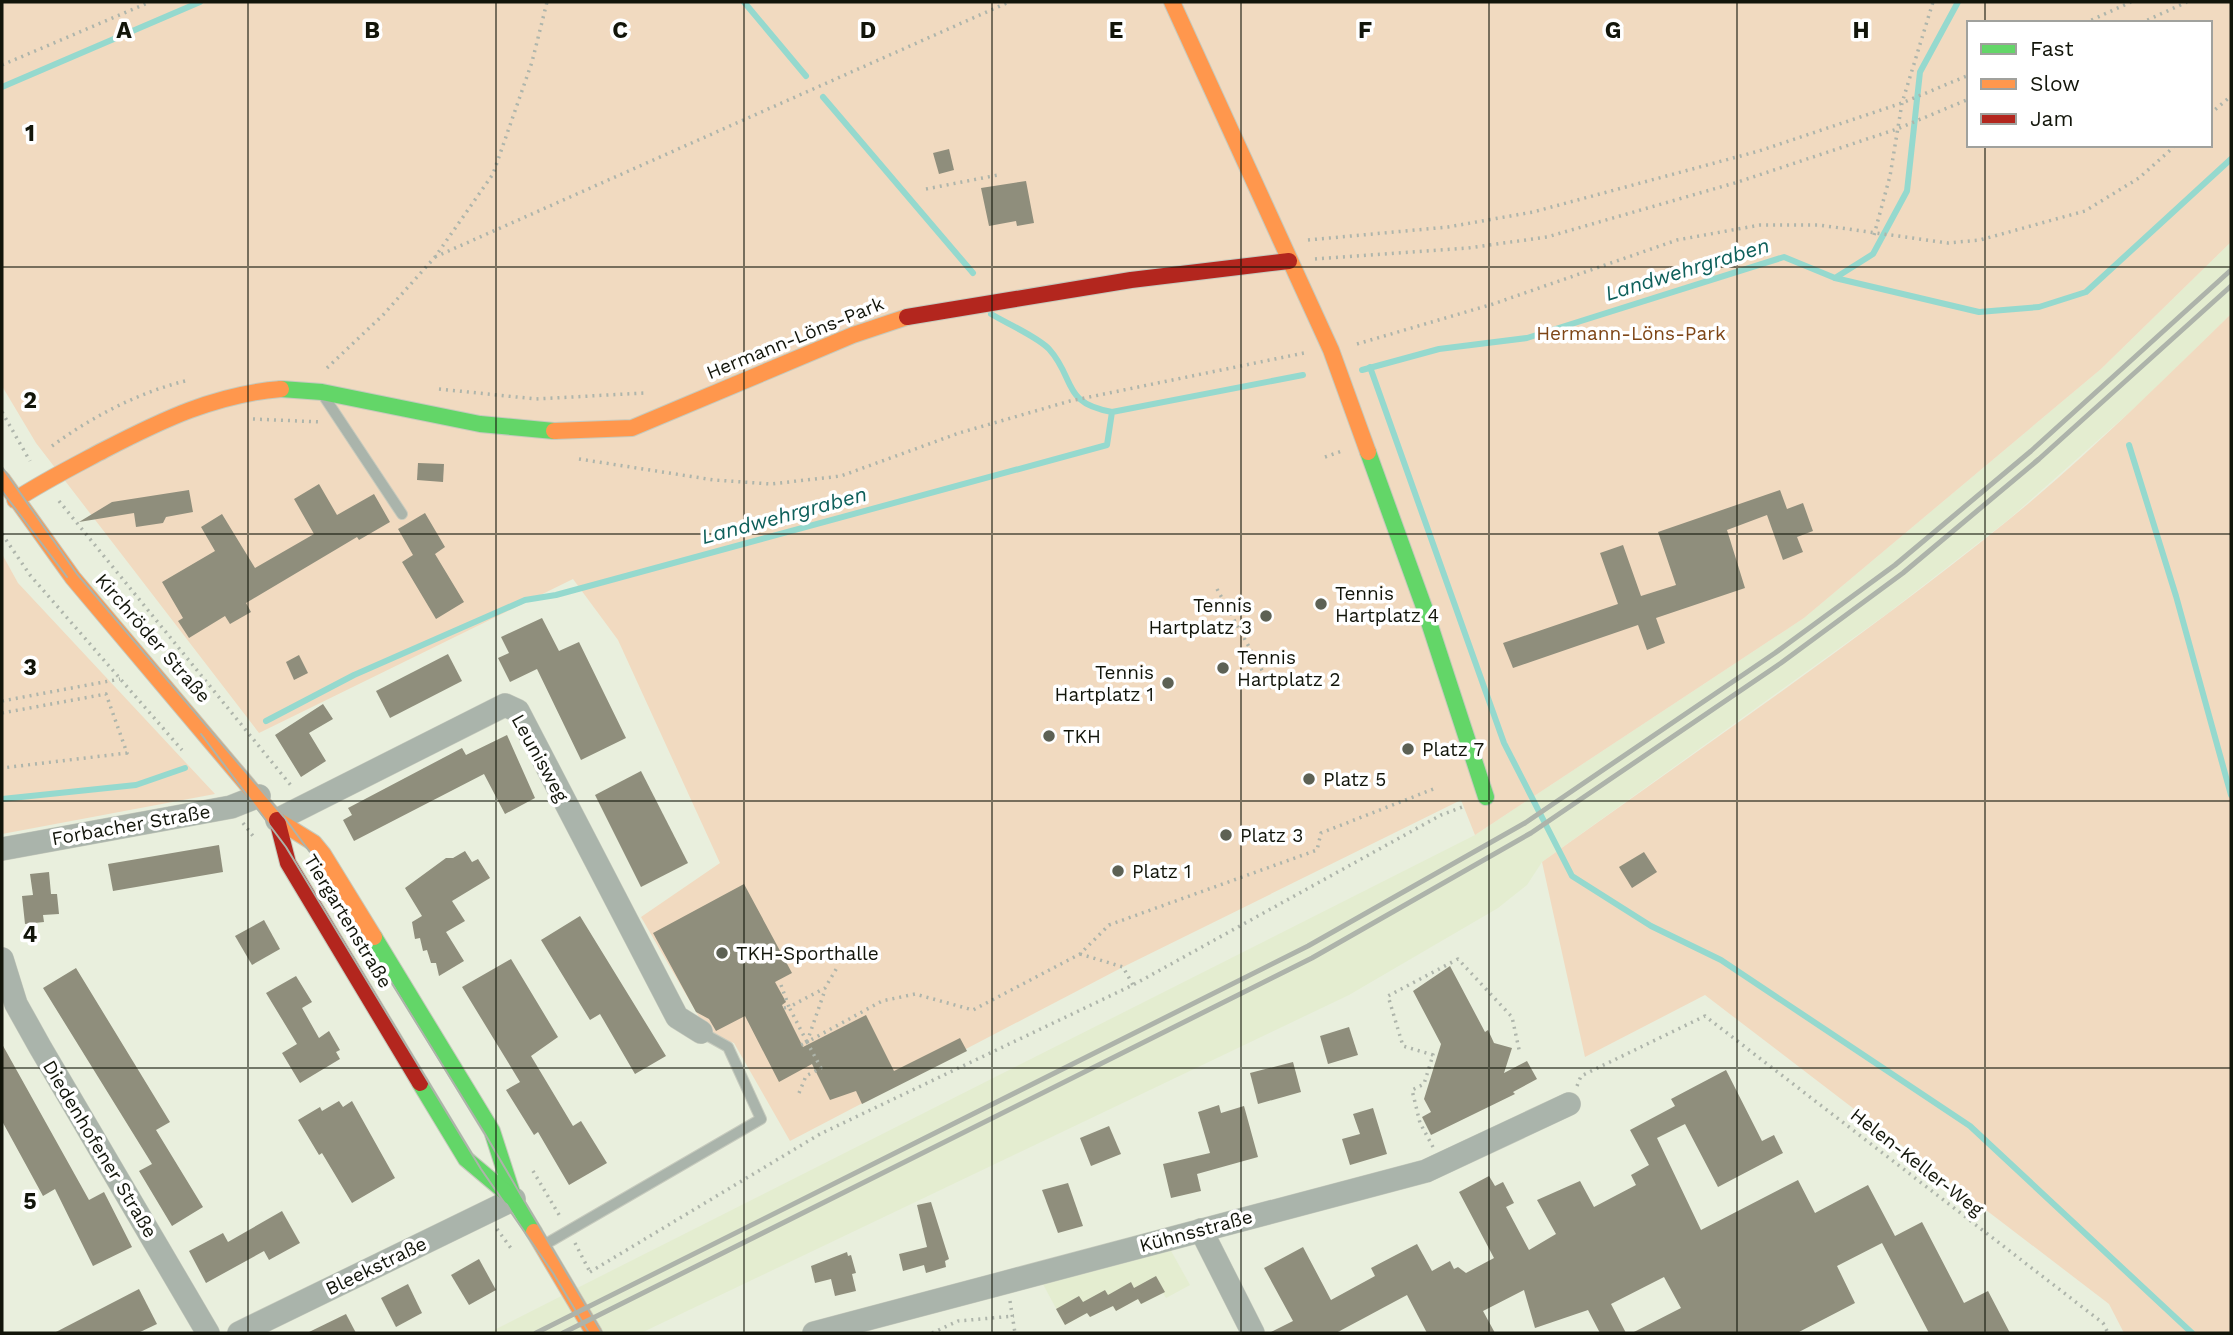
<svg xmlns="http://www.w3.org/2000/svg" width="2233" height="1335" font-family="'Work Sans',sans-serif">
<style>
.built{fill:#e4edd0}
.green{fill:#f1dac0;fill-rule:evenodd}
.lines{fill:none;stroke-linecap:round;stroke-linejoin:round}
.stream{stroke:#95d9ce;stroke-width:6}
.building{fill:#8f8e7c}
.lane-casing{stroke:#c6cabd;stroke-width:12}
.street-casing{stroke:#c6cabd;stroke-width:24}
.fast-casing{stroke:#c6cabd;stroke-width:18}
.slow-casing{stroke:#c6cabd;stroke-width:18}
.jam-casing{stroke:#c6cabd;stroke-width:18}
.path{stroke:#aeb5ab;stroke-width:3.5;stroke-dasharray:2 5;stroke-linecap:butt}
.lane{stroke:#aab4ab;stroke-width:10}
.street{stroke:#aab4ab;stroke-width:23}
.fast{stroke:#63d668;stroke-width:16}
.slow{stroke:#ff974d;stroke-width:16}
.jam{stroke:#b3261e;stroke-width:16}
.tram{stroke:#adb3aa;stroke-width:2}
.rail{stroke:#adb3aa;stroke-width:5}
.grid{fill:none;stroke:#12150a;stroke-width:2;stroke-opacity:0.55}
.poi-dot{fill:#5d6154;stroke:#fff;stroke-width:2.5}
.labels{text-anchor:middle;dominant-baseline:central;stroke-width:7;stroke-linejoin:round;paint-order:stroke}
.park-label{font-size:19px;fill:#7e4617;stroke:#fff}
.street-label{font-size:19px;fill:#12150a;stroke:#fff}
.poi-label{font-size:19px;fill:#12150a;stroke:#fff;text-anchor:start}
.water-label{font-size:21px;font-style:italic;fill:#0d5f5a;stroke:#fff}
.grid-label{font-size:23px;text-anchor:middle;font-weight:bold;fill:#12150a;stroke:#fff;stroke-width:7;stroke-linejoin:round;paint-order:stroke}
</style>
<rect width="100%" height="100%" fill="#e9efdd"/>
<g class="built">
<polygon points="2231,242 2231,314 2140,403 2008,520 1888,613 1542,862 1527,885 1498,908 1349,995 641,1333 488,1333 1475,835 1804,618 2101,369"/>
<polygon points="1165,1240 1190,1285 1166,1298 1163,1293 1141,1304 1138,1299 1116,1311 1112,1306 1090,1317 1087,1313 1065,1325 1037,1273"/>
</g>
<g class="green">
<path d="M2,2H2231V242L2101,369L1804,618L1475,835L1461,800L1123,967L790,1141L734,1043L709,1034L641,917L720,863L618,640L573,579L259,733L36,443L2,386ZM1969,23H2210V145H1969Z"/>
<path d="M2231,314V1333H2124L2109,1304L1705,995L1585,1057L1542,862C1698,750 1857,642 2006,522C2085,458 2158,385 2231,314Z"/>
<polygon points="2,554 18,583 215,794 2,834"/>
</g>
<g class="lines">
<g class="stream">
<polyline points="744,2 806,76"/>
<polyline points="2,87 200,2"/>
<polyline points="823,97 973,273"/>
<polyline points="1835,278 1979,312 2039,307 2086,292 2231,159"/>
<path d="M991,314C1006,323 1038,337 1049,349C1076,379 1061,403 1112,412"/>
<polyline points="1370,367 1504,743 1572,876 1651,926 1721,960 1970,1126 2192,1333"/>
<polyline points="1362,370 1439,349 1527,338 1784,257 1835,278 1873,254 1907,191 1920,72 1958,2"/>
<polyline points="2129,445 2176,596 2231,795"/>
<polyline points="266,721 354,675 525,600 556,595 1107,445 1112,412 1303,375"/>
<polyline points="2,799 136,785 185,768"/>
</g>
</g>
<g class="building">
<polygon points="949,149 954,170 939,174 933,153"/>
<polygon points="1026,181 1034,223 1017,226 1016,221 989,226 981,188"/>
<polygon points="418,463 444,464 443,482 417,480"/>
<polygon points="319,484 337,515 374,494 390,522 359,540 357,537 246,603 251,612 230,624 225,616 189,638 178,621 183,618 162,582 215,551 201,527 222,514 255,568 314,534 294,499"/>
<polygon points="189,490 193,512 166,517 163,523 136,527 134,513 79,522 112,502"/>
<polygon points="1780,490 1787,509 1803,503 1813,531 1797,537 1803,552 1783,560 1767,515 1727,530 1745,588 1656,618 1665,643 1647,650 1638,625 1513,668 1503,643 1618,604 1600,553 1623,545 1641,596 1676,585 1658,532"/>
<polygon points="425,513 445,547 435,554 464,602 436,619 402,562 413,555 398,529"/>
<polygon points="542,618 559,651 579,642 626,738 581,760 537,669 510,682 498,658 509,653 501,637"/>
<polygon points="448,654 462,681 390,718 376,691"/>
<polygon points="299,655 308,673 294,680 286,662"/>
<polygon points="323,704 333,719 309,733 326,761 301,777 275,735"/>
<polygon points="507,735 535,798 505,814 484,774 354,841 343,820 352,815 348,808 462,748 466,755"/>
<polygon points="641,771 688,863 641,887 595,795"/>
<polygon points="219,845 223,872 113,891 108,864"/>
<polygon points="465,851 472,862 478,859 490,878 452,901 465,921 446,932 464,961 439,976 436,963 431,963 427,950 423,951 420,938 415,939 412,922 422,916 405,888 446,858 453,858"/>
<polygon points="1644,852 1657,872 1632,888 1619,867"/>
<polygon points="49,872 51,894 57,894 59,914 43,915 44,922 25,924 22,896 33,895 30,874"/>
<polygon points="744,884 792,973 775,982 786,1002 782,1005 803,1047 866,1015 894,1071 960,1038 967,1051 862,1104 856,1091 830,1100 812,1064 779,1082 745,1016 716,1031 709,1019 696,1012 653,933"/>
<polygon points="580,916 666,1056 635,1074 600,1014 590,1020 541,940"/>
<polygon points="264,920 280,949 252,965 235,936"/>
<polygon points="511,959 558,1037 531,1056 573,1126 581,1121 607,1163 569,1185 538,1132 534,1135 506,1090 520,1082 462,987"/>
<polygon points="1450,966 1485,1032 1488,1030 1494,1043 1512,1048 1504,1073 1527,1061 1537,1079 1513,1092 1515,1094 1431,1135 1422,1117 1431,1112 1424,1099 1441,1044 1413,991"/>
<polygon points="76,968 170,1122 156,1130 203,1207 172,1226 139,1171 152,1164 43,988"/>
<polygon points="296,976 312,1002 302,1008 319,1038 329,1031 340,1050 336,1052 340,1059 300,1083 282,1053 297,1044 266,993"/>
<polygon points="1349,1027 1358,1055 1328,1064 1320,1036"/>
<polygon points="2,1044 89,1200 104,1192 132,1247 93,1266 55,1189 43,1196 2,1121"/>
<polygon points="1293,1062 1301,1092 1258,1104 1250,1073"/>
<polygon points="1726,1070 1762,1141 1774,1135 1783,1153 1718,1187 1685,1124 1657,1138 1701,1230 1798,1180 1815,1213 1868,1185 1895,1236 1922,1222 1964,1303 1988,1291 2010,1333 1929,1333 1882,1243 1837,1266 1855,1303 1797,1333 1632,1333 1681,1308 1664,1277 1611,1304 1626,1333 1600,1333 1588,1310 1535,1328 1524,1290 1483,1311 1495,1333 1427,1333 1407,1295 1336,1333 1269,1333 1293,1321 1264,1268 1303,1247 1331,1300 1375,1276 1371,1268 1417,1244 1432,1271 1450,1261 1454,1269 1458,1267 1466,1273 1494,1258 1459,1192 1489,1176 1495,1186 1503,1182 1514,1203 1506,1207 1529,1250 1556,1234 1537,1200 1580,1181 1594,1207 1636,1185 1631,1175 1649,1165 1630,1130 1675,1106 1671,1099"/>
<polygon points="339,1101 343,1107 352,1101 395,1178 352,1203 322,1153 319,1155 298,1120 320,1107 322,1111"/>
<polygon points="1219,1105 1221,1113 1244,1106 1258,1157 1197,1174 1201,1191 1171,1198 1163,1164 1210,1153 1198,1112"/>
<polygon points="1373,1108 1387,1154 1350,1165 1342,1139 1360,1134 1353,1114"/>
<polygon points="1109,1126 1121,1154 1091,1166 1080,1138"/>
<polygon points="1068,1183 1083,1226 1058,1233 1042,1190"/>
<polygon points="931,1202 949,1259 945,1261 946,1267 926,1273 924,1265 903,1271 899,1254 927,1247 917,1205"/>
<polygon points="282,1211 300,1243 269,1260 264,1251 206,1283 189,1251 223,1233 228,1242"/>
<polygon points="847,1252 848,1256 851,1255 856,1273 852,1274 856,1291 835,1296 831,1279 815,1283 811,1266"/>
<polygon points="479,1259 496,1290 469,1305 451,1275"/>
<polygon points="1156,1276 1165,1292 1141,1304 1138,1299 1116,1311 1113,1306 1090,1317 1087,1313 1065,1325 1056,1309 1079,1296 1083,1302 1105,1290 1108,1295 1131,1282 1134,1288"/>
<polygon points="408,1284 422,1313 396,1327 381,1298"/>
<polygon points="139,1289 157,1324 138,1333 54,1333"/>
<polygon points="346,1314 356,1333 307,1333"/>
</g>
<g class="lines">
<defs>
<g id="lane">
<polyline points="325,398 402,514"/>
<polyline points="544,1245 761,1119 728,1047 701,1032"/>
</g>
<g id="street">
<polyline points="277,820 505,705 518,711 677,1017 701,1032"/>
<polyline points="2,849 231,807 259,796"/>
<polyline points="2,959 16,1004 40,1047 208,1333"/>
<polyline points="1201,1230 1253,1333"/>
<polyline points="239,1333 514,1199"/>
<polyline points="814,1333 1426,1171 1569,1104"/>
</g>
<g id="fast">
<polyline points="281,389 322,392 480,424 554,431"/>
<polyline points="1368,452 1424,607 1486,797"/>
<polyline points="374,937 492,1131 514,1199 534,1232"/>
<polyline points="420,1083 466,1159 510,1196"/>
</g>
<g id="slow">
<polyline points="1172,2 1331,350 1368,452"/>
<polyline points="554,431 632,428 853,335 907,317"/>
<polyline points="2,479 73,578 277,820 314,843 323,854 374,937"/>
<path d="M15,500C44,481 74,466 104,450C162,420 216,394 281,389"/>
<polyline points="534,1232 594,1333"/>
</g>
<g id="jam">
<polyline points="907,317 1131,280 1289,261"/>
<polyline points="277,820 288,863 420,1083"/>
</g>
</defs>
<use href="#lane" class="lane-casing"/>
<use href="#street" class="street-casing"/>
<use href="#fast" class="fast-casing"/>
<use href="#slow" class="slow-casing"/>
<use href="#jam" class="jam-casing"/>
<g class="path">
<polyline points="2085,23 2131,2"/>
<polyline points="2141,23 2187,2"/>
<polyline points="2,65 150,2"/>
<polyline points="2210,114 2231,96"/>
<polyline points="926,189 998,175"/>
<polyline points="1874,235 1890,176 1902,103 1933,2"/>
<polyline points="1308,240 1448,227 1533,212 1759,151 1902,103 1969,75"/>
<polyline points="435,257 1009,2"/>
<polyline points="1315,259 1468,248 1547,237 1738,182 1897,129 1969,99"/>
<polyline points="1357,344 1493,304 1677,240 1760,225 1819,225 1948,243 1980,240 2085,211 2139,178 2176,145"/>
<polyline points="327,368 383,315 435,257 493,174 532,62 547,2"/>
<polyline points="439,389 536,399 644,393"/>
<polyline points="2,412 30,461"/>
<polyline points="253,419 322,422"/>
<path d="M52,446C93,416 139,392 189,380"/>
<polyline points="1325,457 1342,451"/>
<polyline points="579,459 714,480 771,484 841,476 959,433 1070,401 1304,353"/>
<polyline points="59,501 293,788"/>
<polyline points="2,534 30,575 182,750"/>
<polyline points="1217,589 1274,692"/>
<polyline points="2,701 120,679"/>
<polyline points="2,713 106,694 127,753 2,768"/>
<polyline points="243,823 253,836"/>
<polyline points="1080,954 1123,967 1133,985"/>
<polyline points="781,985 789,1007 825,988 838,966"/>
<polyline points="784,1008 789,1007 807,1042 801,1045"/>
<polyline points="807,1042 825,990"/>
<polyline points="1577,1086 1581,1076 1705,1016 2103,1323 2108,1333"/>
<polyline points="799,1093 806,1076 821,1068 807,1042 882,1001 915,994 973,1010 1080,954 1109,925 1317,850 1321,833 1436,788"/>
<polyline points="1433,1147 1420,1123 1412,1090 1424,1084 1433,1055 1403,1046 1388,996 1458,959 1512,1017 1520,1054"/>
<polyline points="533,1171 561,1218"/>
<polyline points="497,1229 513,1251"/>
<polyline points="575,1243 591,1274"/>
<polyline points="590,1272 820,1134 1133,985 1441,815 1465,806"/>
<polyline points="1010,1301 1015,1333"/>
<polyline points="932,1333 958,1321 1014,1316"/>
</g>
<use href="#lane" class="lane"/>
<use href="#street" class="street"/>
<use href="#fast" class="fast"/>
<use href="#slow" class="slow"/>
<use href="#jam" class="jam"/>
<g class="tram">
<polyline points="2,467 77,574 284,817 315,859 485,1134 602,1333"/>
<polyline points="2,491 67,577"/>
<polyline points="201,734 286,847 481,1169 553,1273 589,1333"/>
</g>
<g class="rail">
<polyline points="536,1333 1308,946 1525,823 1775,653 1895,565 2031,451 2231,270"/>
<polyline points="563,1333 1312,958 1531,833 1781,663 1903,573 2039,459 2231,286"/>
</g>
</g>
<path class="grid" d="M248,2V1333M496,2V1333M744,2V1333M992,2V1333M1241,2V1333M1489,2V1333M1737,2V1333M1985,2V23M1985,145V1333M2,267H2231M2,534H2231M2,801H2231M2,1068H2231"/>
<g class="poi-dot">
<circle cx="1321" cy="604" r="7"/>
<circle cx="1266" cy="616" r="7"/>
<circle cx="1223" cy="668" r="7"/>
<circle cx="1168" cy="683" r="7"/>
<circle cx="1049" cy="736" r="7"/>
<circle cx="1408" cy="749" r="7"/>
<circle cx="1309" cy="779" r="7"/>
<circle cx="1226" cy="835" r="7"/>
<circle cx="1118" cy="871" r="7"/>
<circle cx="722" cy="953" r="7"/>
</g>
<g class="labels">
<g class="park-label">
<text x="1631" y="333">Hermann-Löns-Park</text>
</g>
<g class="street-label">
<text transform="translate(795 338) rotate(-22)">Hermann-Löns-Park</text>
<text transform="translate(153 638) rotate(49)">Kirchröder Straße</text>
<text transform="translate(540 758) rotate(61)">Leunisweg</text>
<text transform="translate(131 825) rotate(-10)">Forbacher Straße</text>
<text transform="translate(348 921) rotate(59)">Tiergartenstraße</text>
<text transform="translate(100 1149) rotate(59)">Diedenhofener Straße</text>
<text transform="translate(1917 1162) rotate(38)">Helen-Keller-Weg</text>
<text transform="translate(1196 1231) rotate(-15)">Kühnsstraße</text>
<text transform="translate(376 1266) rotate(-26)">Bleekstraße</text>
</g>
<g class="poi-label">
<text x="1335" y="593">Tennis<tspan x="1335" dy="22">Hartplatz 4</tspan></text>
<text x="1252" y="605" text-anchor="end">Tennis<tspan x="1252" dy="22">Hartplatz 3</tspan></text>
<text x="1237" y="657">Tennis<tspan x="1237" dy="22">Hartplatz 2</tspan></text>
<text x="1154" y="672" text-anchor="end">Tennis<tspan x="1154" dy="22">Hartplatz 1</tspan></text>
<text x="1063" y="736">TKH</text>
<text x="1422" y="749">Platz 7</text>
<text x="1323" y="779">Platz 5</text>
<text x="1240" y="835">Platz 3</text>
<text x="1132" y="871">Platz 1</text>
<text x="736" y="953">TKH-Sporthalle</text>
</g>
<g class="water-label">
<text transform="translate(1687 269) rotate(-17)">Landwehrgraben</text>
<text transform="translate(784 515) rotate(-15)">Landwehrgraben</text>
</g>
</g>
<g class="grid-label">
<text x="124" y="38">A</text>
<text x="372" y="38">B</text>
<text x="620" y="38">C</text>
<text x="868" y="38">D</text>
<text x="1116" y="38">E</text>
<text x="1365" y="38">F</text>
<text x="1613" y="38">G</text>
<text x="1861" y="38">H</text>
<text x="30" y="141">1</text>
<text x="30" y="408">2</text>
<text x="30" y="675">3</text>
<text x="30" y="942">4</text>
<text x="30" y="1209">5</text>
</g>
<rect width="2233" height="1335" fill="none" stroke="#12150a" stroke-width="7"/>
<rect x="1967" y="21" width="245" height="126" fill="#ffffff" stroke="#a0a19d" stroke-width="2"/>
<rect x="1981" y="44" width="35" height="10" fill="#63d668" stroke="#a0a19d" stroke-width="2"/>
<text x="2030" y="56" font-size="21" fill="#12150a">Fast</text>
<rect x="1981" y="79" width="35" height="10" fill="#ff974d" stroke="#a0a19d" stroke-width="2"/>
<text x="2030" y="91" font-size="21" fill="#12150a">Slow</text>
<rect x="1981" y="114" width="35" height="10" fill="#b3261e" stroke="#a0a19d" stroke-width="2"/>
<text x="2030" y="126" font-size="21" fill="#12150a">Jam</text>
</svg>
